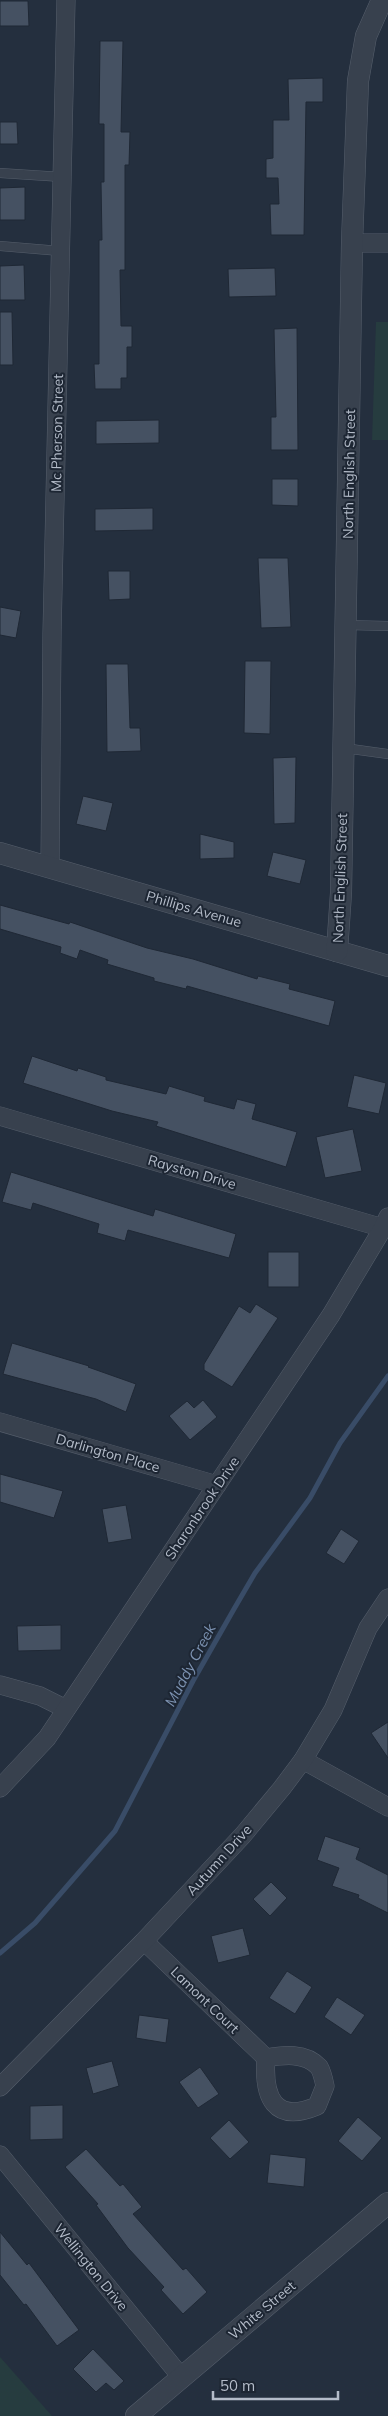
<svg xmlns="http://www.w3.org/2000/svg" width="388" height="2416" font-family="Mulish,sans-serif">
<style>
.green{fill:#263c3f}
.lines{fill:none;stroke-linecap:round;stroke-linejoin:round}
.stream{stroke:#394c67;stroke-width:5}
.building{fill:#455162;stroke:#1f2835}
.service-casing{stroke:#565f6c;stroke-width:10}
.minor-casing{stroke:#565f6c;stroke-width:19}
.tertiary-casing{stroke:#565f6c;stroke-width:22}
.service{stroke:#38414e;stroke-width:9}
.minor{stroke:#38414e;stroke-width:18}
.tertiary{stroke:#38414e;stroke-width:21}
.labels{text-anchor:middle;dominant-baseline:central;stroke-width:4;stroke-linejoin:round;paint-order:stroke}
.street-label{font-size:14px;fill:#b4bcc9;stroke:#1d2633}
.water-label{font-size:15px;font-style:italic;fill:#7c92b1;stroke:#1d2633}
</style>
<rect width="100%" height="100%" fill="#242f3e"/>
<g class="green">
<polygon points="376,322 388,322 388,440 372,440"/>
<polygon points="0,2357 52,2416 0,2416"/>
</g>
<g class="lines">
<polyline class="stream" points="0,1953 35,1923 115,1831 193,1681 234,1609 255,1573 310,1498 340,1443 388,1376"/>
</g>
<g class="building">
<polygon points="0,1 28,1 29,26 0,26"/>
<polygon points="100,41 123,41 121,132 130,132 129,165 125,165 125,270 120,270 121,326 132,326 132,347 127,347 127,378 121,378 121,389 95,389 94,364 99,364 99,240 102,240 101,182 104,182 104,124 99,124"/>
<polygon points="323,78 323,102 306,102 304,235 271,235 270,204 279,204 278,178 266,178 266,159 273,158 273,120 289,120 288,79"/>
<polygon points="0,122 17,122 18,144 0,144"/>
<polygon points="25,187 25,220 0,220 0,188"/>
<polygon points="24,265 25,300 0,300 0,266"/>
<polygon points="275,268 276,296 229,297 228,269"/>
<polygon points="0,312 12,312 13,365 0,365"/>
<polygon points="297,328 298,450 271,450 271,417 276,417 274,329"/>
<polygon points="159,420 159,443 96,444 96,421"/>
<polygon points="272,479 298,479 298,506 272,505"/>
<polygon points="153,508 153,530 95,531 95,509"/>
<polygon points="258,558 288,558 291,627 261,628"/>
<polygon points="108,571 130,571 130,599 109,600"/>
<polygon points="0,607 21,611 16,638 0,635"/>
<polygon points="245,661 271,661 270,734 244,733"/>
<polygon points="106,664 128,664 130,728 140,728 141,751 107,752"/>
<polygon points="296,757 295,823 274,824 273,758"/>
<polygon points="83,796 113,803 106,831 76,824"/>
<polygon points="200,834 234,842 234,858 200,859"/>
<polygon points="273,852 306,860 300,884 267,876"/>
<polygon points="0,905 69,924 70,922 147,948 193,959 257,979 258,976 290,984 289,989 335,1001 329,1026 187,986 186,989 154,981 154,978 107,964 108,960 80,950 77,959 60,953 61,947 0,929"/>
<polygon points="32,1056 77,1071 78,1068 106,1077 106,1080 166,1094 169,1086 205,1097 204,1101 234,1109 237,1099 256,1104 252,1119 297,1132 286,1167 156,1126 158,1122 112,1111 23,1083"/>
<polygon points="354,1075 386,1083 379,1114 347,1107"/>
<polygon points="353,1129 362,1171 325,1178 316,1137"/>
<polygon points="11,1172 153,1216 155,1209 236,1234 229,1258 128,1230 125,1241 97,1233 99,1224 33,1203 31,1210 2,1202"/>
<rect x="268" y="1252" width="31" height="35"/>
<polygon points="256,1304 278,1318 232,1387 204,1370 204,1364 239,1306 250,1313"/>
<polygon points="12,1343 89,1366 88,1367 136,1384 126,1412 96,1399 3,1374"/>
<polygon points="203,1400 217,1417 190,1440 169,1416 187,1401 194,1408"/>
<polygon points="0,1474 63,1491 54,1518 0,1502"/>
<polygon points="126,1505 132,1539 108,1543 102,1509"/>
<polygon points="341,1529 359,1541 344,1564 326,1553"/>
<polygon points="61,1625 61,1650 18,1651 17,1626"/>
<polygon points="388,1722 388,1758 371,1733"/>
<polygon points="325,1836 360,1848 356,1859 388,1875 388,1913 358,1898 359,1895 332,1886 339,1868 317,1860"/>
<polygon points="271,1882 287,1898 270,1916 253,1899"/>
<polygon points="243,1928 250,1955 218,1963 211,1936"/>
<polygon points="287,1971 312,1987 295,2014 269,1998"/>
<polygon points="337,1997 365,2015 351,2035 324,2017"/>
<polygon points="139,2015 169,2019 166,2043 136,2038"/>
<polygon points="112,2061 119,2086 93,2094 86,2068"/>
<polygon points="200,2067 219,2094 198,2108 179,2082"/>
<polygon points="63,2105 63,2139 30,2140 30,2106"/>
<polygon points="358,2117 382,2138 362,2161 338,2141"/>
<polygon points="229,2120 249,2142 230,2159 210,2138"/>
<polygon points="86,2149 120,2186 123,2184 142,2207 133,2214 183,2270 186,2268 207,2292 183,2314 161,2290 164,2287 128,2248 96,2205 98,2204 65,2167"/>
<polygon points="270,2154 306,2158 304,2187 267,2183"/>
<polygon points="0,2232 27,2265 29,2263 79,2330 57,2346 26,2304 24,2305 0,2275"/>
<polygon points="93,2349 124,2381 114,2390 106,2383 96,2392 73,2369"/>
</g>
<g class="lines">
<defs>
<g id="service">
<polyline points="0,173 62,177"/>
<polyline points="0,246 60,251"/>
<polyline points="346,625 388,626"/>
<polyline points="344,748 388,754"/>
</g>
<g id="minor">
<polyline points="352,243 388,243"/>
<polyline points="50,867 52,634 66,0"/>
<polyline points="0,1116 383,1228"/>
<polyline points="0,1422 217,1485"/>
<polyline points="0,1685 40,1696 66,1709"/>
<polyline points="303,1760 388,1807"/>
<polyline points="0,1788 47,1738 331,1315 383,1228 388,1217"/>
<path d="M144,1941L266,2058C283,2055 305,2052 319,2067C322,2072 324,2081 325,2086L317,2106C274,2124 263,2097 266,2058"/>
<polyline points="0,2087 144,1941 243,1835 282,1788 303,1760 333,1710 368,1628 388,1598"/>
<polyline points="0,2155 182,2378"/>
</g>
<g id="tertiary">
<polyline points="0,853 388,966"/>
<polyline points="337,951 341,893 352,243 358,81 366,36 382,0"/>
<polyline points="136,2416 388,2203"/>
</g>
</defs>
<use href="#service" class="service-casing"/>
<use href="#minor" class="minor-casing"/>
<use href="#tertiary" class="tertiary-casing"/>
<use href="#service" class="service"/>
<use href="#minor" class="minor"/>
<use href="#tertiary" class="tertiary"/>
</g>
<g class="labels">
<g class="street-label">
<text transform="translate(57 433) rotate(-89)">Mc Pherson Street</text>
<text transform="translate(349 474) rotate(-89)">North English Street</text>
<text transform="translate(340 878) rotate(-88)">North English Street</text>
<text transform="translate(194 909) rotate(16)">Phillips Avenue</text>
<text transform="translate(192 1172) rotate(16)">Rayston Drive</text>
<text transform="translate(108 1453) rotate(16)">Darlington Place</text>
<text transform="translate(202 1508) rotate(-56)">Sharonbrook Drive</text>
<text transform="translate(219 1860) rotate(-48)">Autumn Drive</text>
<text transform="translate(205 2000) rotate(44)">Lamont Court</text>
<text transform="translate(91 2267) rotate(51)">Wellington Drive</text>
<text transform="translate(262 2310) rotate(-40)">White Street</text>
</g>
<g class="water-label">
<text transform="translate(190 1665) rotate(-62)">Muddy Creek</text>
</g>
</g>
<path d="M213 2391v8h125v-8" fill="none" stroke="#b4bcc9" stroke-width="2.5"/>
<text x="220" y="2391" font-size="15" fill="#b4bcc9" stroke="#1d2633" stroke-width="4" paint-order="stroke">50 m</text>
</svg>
